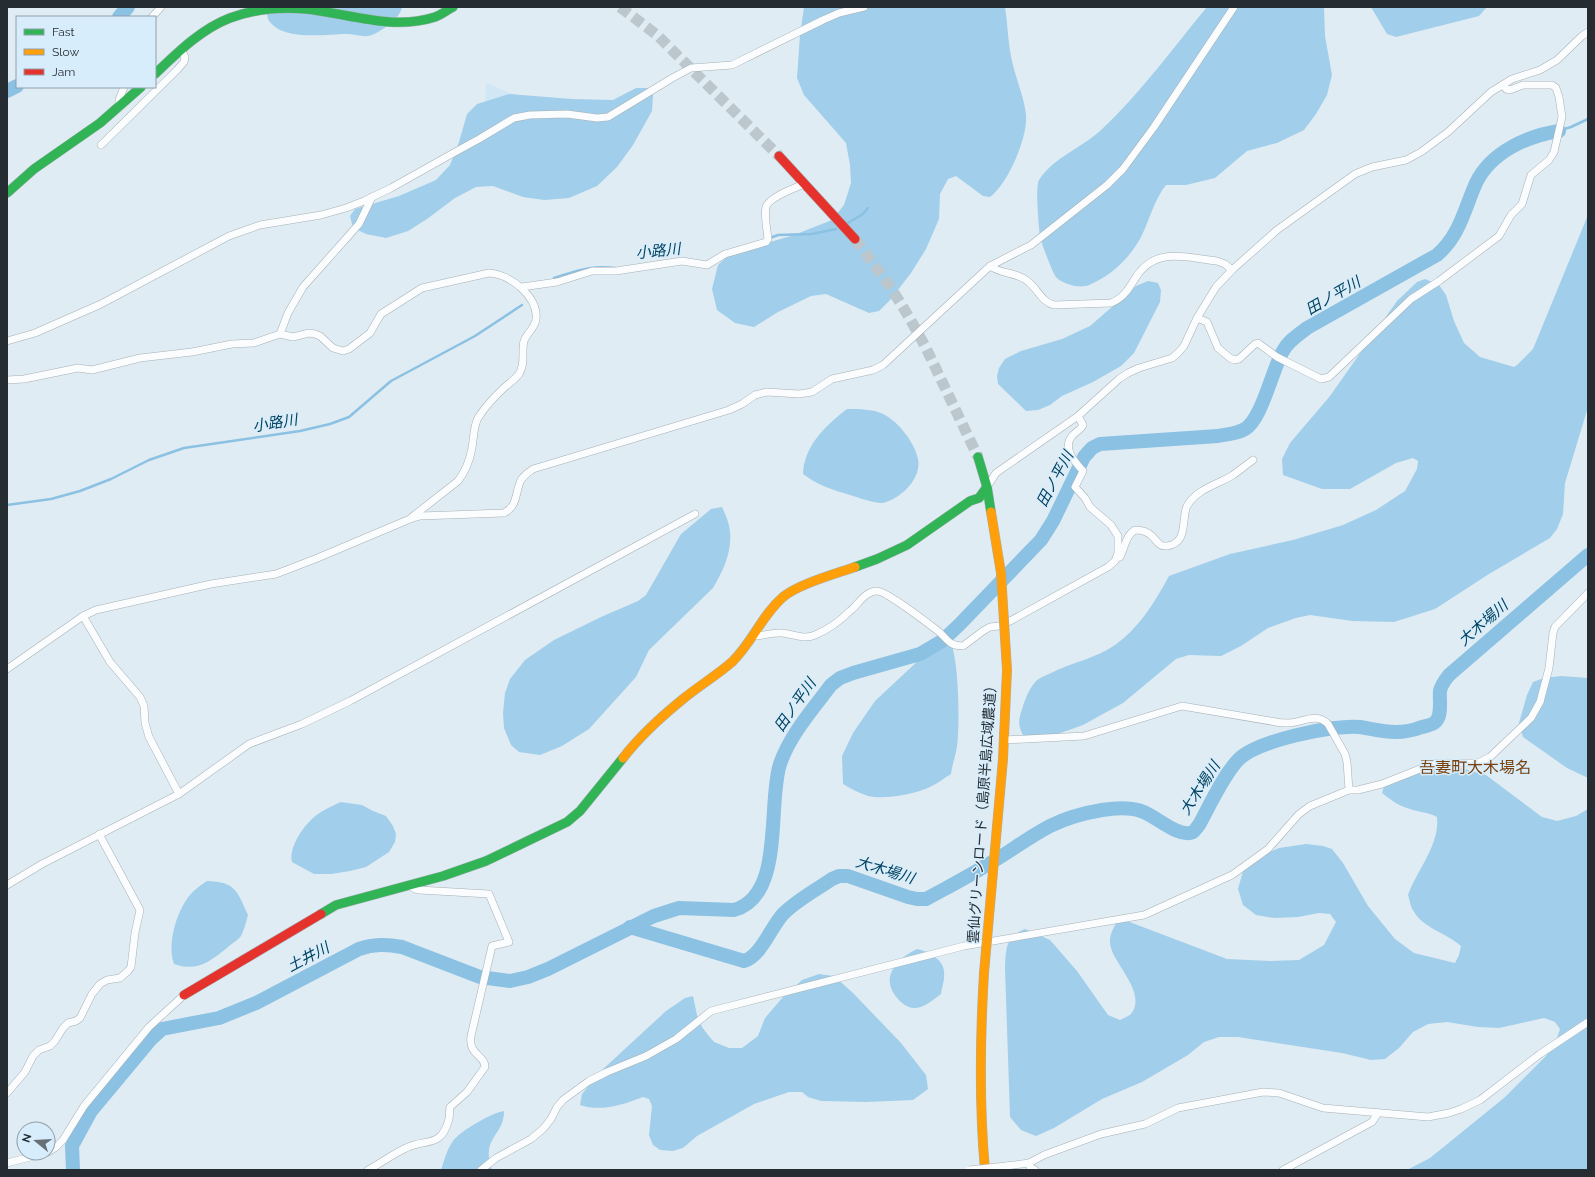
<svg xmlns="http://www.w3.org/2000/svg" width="1595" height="1177" font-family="Raleway,'Noto Sans JP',sans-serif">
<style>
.built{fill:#d2e7f5}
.forest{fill:#a1ceea}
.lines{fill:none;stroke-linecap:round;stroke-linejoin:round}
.stream{stroke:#8bc1e2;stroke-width:2.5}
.river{stroke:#8bc1e2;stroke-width:14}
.secondary-tunnel{stroke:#bbc6cd;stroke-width:11;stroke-dasharray:11 5.5;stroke-linecap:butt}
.street-casing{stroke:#a7b0b5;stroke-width:8}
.fast-casing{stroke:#a7b0b5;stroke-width:10}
.slow-casing{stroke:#a7b0b5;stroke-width:10}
.jam-casing{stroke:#a7b0b5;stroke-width:10}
.street{stroke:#fafcfd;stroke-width:7}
.fast{stroke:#30b455;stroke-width:9}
.slow{stroke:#ff9f0a;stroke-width:9}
.jam{stroke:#e5322d;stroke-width:9}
.street-bridge-casing{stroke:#a7b0b5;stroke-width:8;stroke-linecap:butt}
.slow-bridge-casing{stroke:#a7b0b5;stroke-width:10;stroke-linecap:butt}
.street-bridge{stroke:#fafcfd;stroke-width:7}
.slow-bridge{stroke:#ff9f0a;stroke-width:9}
.labels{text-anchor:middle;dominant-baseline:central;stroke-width:3;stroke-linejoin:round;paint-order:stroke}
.street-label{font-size:14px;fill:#252d33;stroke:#d8edfb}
.water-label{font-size:15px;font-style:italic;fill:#02415e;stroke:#d8edfb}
.quarter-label{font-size:16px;fill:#7a410b;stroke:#d8edfb}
</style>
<rect width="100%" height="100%" fill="#e0ecf3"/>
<polygon class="built" points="486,83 518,96 485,109"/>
<g class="forest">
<path d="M267,7H402C401,18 379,34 368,36C362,37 353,34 347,34C325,34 281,42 268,19C267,16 267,11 267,7Z"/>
<path d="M804,7H1005C1008,26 1008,47 1013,65C1017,82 1024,97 1026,115C1028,137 1008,184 990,197L983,196L956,176L948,179L940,194L939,219L926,249L911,273L891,299L879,311L869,313L826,294L811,296L778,312L754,327L735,323L717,310L712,289L718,265L730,254L794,235L832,220L844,205L851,183L850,165L846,143L804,95L797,78L800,35Z"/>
<path d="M1207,7H1324L1325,36L1332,75L1327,95L1316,114L1304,130L1277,143L1247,151L1215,178L1186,185H1166C1154,200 1150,219 1141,237C1130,258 1111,276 1089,285C1080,289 1062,284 1056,277C1053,274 1041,242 1040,237C1039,228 1035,187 1039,180C1053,158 1081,148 1100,131C1140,94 1172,49 1207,7Z"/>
<polygon points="1371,7 1487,7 1479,16 1396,37 1387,34"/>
<polygon points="636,88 648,88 653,95 652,111 633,145 617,167 597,186 569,198 544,200 523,197 493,186 476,187 455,198 427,219 408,231 386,238 366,234 356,229 352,224 350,216 355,209 399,196 436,180 450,165 459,142 467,114 477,104 509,94 572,99 613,100"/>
<path d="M1588,215V407L1565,483L1563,514L1557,529L1550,538L1489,574L1435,609L1394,622L1352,621L1310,615L1296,618L1268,628L1241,646L1221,656L1189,655L1176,659L1123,703L1083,725L1041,740L1023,735C1017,724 1019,718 1023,706C1026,697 1030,687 1037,680C1041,677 1047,675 1051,673C1072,662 1095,659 1115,645C1139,628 1155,602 1169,576L1230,554L1293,540L1343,525L1376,510L1405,491L1417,469L1418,461L1413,458L1396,463L1350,489H1322L1283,475L1282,459L1290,443L1330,396L1397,301L1417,282L1425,279L1439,285L1446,295L1454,321L1464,343L1480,357L1514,367L1517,365L1533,349Z"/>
<polygon points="1148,281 1158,283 1161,290 1160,302 1134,353 1121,366 1093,382 1062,396 1050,405 1038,410 1026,411 998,384 997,376 999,368 1005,359 1021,351 1062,339 1090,326 1136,286"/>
<path d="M847,409C859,409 872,409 883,414C898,421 915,443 918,459C922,479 900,499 883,503C876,504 857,497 850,495C833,490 817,485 803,474C804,446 826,425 847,409Z"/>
<path d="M722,507C724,512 727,517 728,522C735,545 725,568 713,588L649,650L636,677L589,729L562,746L540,755L519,752L511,745L504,728L503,713L505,693L510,679L525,660L554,640L601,617L638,601L646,595L681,534L711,509Z"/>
<path d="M950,641C959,658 960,725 957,746C956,755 952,764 951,774C944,778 937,784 930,787C915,794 884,800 868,796C859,793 851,789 843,784L842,756L853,733L875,701L920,659L940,645Z"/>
<polygon points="1561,676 1588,678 1588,778 1567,768 1523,737 1519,723 1527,695 1533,682 1544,678"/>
<path d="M1447,764L1486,775L1542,817L1557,821L1576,816L1588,809V1170H1407L1430,1158L1504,1098L1545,1057L1555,1044L1560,1029L1555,1022L1544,1018L1499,1028L1478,1027L1447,1022L1428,1024L1413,1032L1399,1048L1385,1059L1371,1060L1342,1053L1238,1037H1219L1204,1042L1188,1055L1142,1082L1102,1099L1054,1128L1036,1136L1021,1130L1010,1117L1005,968C1006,949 1005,937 1025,929L1050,940L1077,971L1108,1015L1120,1020C1124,1018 1129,1016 1131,1014C1147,994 1116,966 1111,948C1108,938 1112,930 1117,922L1127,921L1227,959L1270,961L1299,960L1324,945L1336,922L1330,914L1319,913L1298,917L1274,918L1256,915L1243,905L1238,889L1243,871L1254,859L1279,848L1306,844L1323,846L1332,849L1343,863L1368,906L1395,939L1414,953L1455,963L1459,955L1461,946C1447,933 1422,928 1413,910C1410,906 1410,900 1408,895C1417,870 1440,845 1437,817C1428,812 1417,812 1407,808C1397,805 1390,799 1382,793L1385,783L1403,772Z"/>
<path d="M341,802L362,805L373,811L386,816L393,826L396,834L395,842L389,852L366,867L350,871L331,874H314L292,862C288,846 307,820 321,812C327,808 334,805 341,802Z"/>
<path d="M207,881C236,882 237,891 248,915C246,922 244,930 241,936C238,940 231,944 227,948C209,962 197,972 174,964C167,944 176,912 190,895C194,890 201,885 207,881Z"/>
<path d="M917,949C927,951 944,959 944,972C945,979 942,987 941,994C933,1000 924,1008 914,1008C908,1008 901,1003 898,999C879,978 896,959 917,949Z"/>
<path d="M819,974L834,976L853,993L901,1043L926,1075L928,1089L913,1100L866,1102L821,1101L808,1097L802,1092H789L754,1104L697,1136L683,1148L673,1151L660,1150L653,1145L649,1135L652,1106L649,1099L643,1097C623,1105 600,1112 580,1105L582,1094L601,1071L666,1011L685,998L693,996L697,1015L702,1027L708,1035L714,1042L729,1048H742L758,1036L765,1018L783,997L802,980Z"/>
<path d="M504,1111C504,1130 491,1135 489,1150C488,1157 490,1164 492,1170H441C444,1161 447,1149 453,1141C460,1131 493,1112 504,1111Z"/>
</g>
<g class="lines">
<g class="stream">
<polyline points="1561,130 1571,127 1588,119"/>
<polyline points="848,223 863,214 868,208"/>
<polyline points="770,238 778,235 812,234 836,229"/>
<path d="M554,278C577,271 590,265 615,268"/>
<polyline points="7,505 51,499 80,491 111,479 149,460 184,448 300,431 330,424 349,417 391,381 475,336 522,305"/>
</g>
<g class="river">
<polyline points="119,17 128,7"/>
<polyline points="7,91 17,86"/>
<path d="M630,927L744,961C761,956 771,927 783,914C797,900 816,890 832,879L839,876H848L908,897L917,899H926C946,888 966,878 985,866C1007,854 1027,838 1050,826C1066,818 1084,813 1102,810C1114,808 1129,807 1141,811C1155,815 1179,839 1193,832C1195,831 1197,827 1199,825C1210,805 1223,776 1238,760C1256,741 1334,724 1360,727C1384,731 1398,736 1422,727C1426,726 1431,725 1434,723C1443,717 1439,701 1440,691C1441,685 1445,680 1449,675L1588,555"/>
<path d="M73,1170L72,1146L91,1111L151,1039L162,1029L219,1018L256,1003L359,949C374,944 386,944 402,947L480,977L510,981L528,977L548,969L654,916L679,908L734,910C785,896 767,804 780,764C790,735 812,710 831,685L840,678L853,673L920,654L942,641L959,625L1041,540L1053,521L1084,457L1092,448L1100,444L1218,436C1227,434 1237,434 1245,429C1262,419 1272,370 1283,351C1288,341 1298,335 1307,328L1437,255C1460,235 1464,210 1476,183C1491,152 1527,136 1559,131"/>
</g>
<g class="secondary-tunnel">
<polyline points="620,7 657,35 779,156"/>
<polyline points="855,239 891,288 909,317 926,348 978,457"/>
</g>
<defs>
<g id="street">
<polyline points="152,17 161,7"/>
<polyline points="119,108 119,100 124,87"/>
<polyline points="101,145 177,70 184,62 185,57 181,50"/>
<path d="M990,266C1001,274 1015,272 1026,280C1037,287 1041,302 1054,305L1111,303C1124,298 1129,288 1136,277C1156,246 1186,258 1217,261L1225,264L1232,270"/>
<path d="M522,287L557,282L592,271H616L682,261L707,265L725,254L766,242L768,239C767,229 764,216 766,207C769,197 795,188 804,184"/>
<polyline points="1197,318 1207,322 1218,348 1230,358 1234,360 1239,359 1255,344 1258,343 1277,357 1321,379 1329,377 1411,299 1439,281 1499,236 1511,215 1522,204 1531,175 1549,160 1554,152 1562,117 1559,97 1556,88 1552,85 1523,85 1510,90 1506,89 1503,85"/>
<polyline points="280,334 288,313 303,287 359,224 372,197"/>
<polyline points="7,341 35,333 101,304 229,236 260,225 321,215 346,208 364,201 391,188 457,151 479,139 514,118 530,115 567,114 597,118 608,117 674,77 691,68 732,65 823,20 839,13 864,7"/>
<path d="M7,380L24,379L78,368L92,370L140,358L192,352L232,344L254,343L280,334L293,337L309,333L315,334L320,336L333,348L343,351L349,349L370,333L381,314L422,288L489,273C510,274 539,297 536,320C534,329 527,333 524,341C521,352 526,363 519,374C515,379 511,382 506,386C496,395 485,407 478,418C473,428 474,437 472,448C470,459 465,472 458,481L412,517"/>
<polyline points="987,487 996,473 1078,416 1119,379 1128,373 1139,368 1172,358 1178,353 1184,346 1197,318 1216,287 1232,270 1277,230 1355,174 1372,167 1406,160 1421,152 1448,132 1491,92 1512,79 1540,70 1557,60 1582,36 1588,32"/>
<path d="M1120,557C1125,547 1126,535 1135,530C1142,530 1148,532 1152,536C1157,541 1159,547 1167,546C1189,543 1181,518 1187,506C1196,489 1219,484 1233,475C1240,470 1246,465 1253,460"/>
<polyline points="83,616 110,662 140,697 144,706 145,723 149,737 179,794"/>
<path d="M754,636C764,636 772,632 782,633C793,634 804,640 815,635C827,630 841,620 850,611C858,605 865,591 877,591C886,591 929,624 938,631C948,639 948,646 963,646L983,631L990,627L999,626L1012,620L1108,567L1115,561L1118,553V536L1111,525L1090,507L1085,498L1075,487L1083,471C1075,462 1062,448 1072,436C1075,432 1081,430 1083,425L1078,416"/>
<path d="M7,669L83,616L96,610L211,584L276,574L315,559L410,519L420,516L504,513C518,506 515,492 521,480C524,475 529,472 533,469L729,410L742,404L755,395L767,392L799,394L812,392L832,379L873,370L883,365L990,266L1031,245L1107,185L1123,169L1154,127L1234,7"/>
<path d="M1004,740L1084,736L1182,706L1276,722C1280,723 1285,723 1289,723C1303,722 1317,712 1328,724L1345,754L1347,762L1349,790"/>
<polyline points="7,885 42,864 179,794 249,744 302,724 350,701 695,514"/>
<polyline points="7,1093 25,1072 33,1056 39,1050 50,1046 55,1041 63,1028 68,1023 76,1021 80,1018 92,994 100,984 107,980 120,978 128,971 131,967 135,933 140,910 99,834"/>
<polyline points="48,1152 56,1147 63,1140 84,1106 149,1027 184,995"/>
<polyline points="7,1163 46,1153"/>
<polyline points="1029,1163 1030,1167 1035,1170"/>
<polyline points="1006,1166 1029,1163 1044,1155 1101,1134 1145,1124 1178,1108 1263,1092 1279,1093 1323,1108 1428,1117 1449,1113 1461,1109 1480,1100 1540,1054 1588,1022"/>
<path d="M368,1170C381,1163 393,1154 406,1148C426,1138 441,1149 449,1119C450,1115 449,1111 450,1107L467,1092L485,1067C485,1055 468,1055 471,1036L492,946L509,942L489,894L419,890L415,889L409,885"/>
<polyline points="481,1170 496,1158 531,1139 543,1129 551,1119 557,1107 563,1100 589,1081 607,1072 646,1056 676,1039 711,1011 964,946 1144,915 1232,875 1268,849 1299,814 1310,806 1349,790 1358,790 1382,784 1435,763 1478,763 1490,757 1531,718 1540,702 1549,668 1553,633 1555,627 1588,593"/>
<polyline points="1283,1170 1372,1122 1378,1113"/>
</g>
<g id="fast">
<path d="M155,74C177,53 201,29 230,18C254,9 280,7 305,9C348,13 392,31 435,17C441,15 447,10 453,7"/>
<polyline points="7,193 34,169 100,123 141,87"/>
<polyline points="978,457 987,487 991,512"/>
<polyline points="855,567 877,559 907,545 970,501 979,498 987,487"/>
<polyline points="321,914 336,905 443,876 486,861 567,822 580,811 623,758"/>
</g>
<g id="slow">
<path d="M623,758C640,736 662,716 683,699C699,686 717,675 732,662C752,643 762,615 783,597C799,584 835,574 855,567"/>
<polyline points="1003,759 1007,670"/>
<path d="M984,973C980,1039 979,1104 985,1170"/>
</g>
<g id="jam">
<polyline points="779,156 855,239"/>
<polyline points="184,995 321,914"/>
</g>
</defs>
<use href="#street" class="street-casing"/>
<use href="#fast" class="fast-casing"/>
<use href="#slow" class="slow-casing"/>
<use href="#jam" class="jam-casing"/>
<use href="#street" class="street"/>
<use href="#fast" class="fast"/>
<use href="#slow" class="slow"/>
<use href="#jam" class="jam"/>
<defs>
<polyline id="street-bridge" points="969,1170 1006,1166"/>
<g id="slow-bridge">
<polyline points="991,512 1001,573 1007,670"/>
<polyline points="984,973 1003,759"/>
</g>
</defs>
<use href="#street-bridge" class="street-bridge-casing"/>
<use href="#slow-bridge" class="slow-bridge-casing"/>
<use href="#street-bridge" class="street-bridge"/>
<use href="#slow-bridge" class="slow-bridge"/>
</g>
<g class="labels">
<g class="street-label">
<text transform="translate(982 811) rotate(-86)">雲仙グリーンロード（島原半島広域農道）</text>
</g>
<g class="water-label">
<text transform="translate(658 251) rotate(-6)">小路川</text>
<text transform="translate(1333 296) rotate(-30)">田ノ平川</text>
<text transform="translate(275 423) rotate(-9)">小路川</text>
<text transform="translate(1055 479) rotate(-62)">田ノ平川</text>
<text transform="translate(1483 623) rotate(-41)">大木場川</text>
<text transform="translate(795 705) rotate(-55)">田ノ平川</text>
<text transform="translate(1200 788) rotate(-57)">大木場川</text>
<text transform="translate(885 870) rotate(17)">大木場川</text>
<text transform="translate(308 957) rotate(-28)">土井川</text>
</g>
<g class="quarter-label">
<text x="1475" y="767">吾妻町大木場名</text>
</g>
</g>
<rect width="1595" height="1177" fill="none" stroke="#252d33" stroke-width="16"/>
<rect x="16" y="16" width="140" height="72" fill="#d8edfb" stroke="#90a0ab"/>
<rect x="24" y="29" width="20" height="6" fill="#30b455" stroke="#90a0ab"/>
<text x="52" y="36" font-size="12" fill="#252d33">Fast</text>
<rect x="24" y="49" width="20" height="6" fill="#ff9f0a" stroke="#90a0ab"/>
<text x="52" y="56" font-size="12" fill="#252d33">Slow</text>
<rect x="24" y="69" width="20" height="6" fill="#e5322d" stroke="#90a0ab"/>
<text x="52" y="76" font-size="12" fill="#252d33">Jam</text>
<g transform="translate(36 1141) rotate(288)"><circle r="19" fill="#d8edfb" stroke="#90a0ab"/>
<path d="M0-3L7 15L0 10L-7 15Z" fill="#667076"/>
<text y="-6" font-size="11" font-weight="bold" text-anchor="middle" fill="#252d33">N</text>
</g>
</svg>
